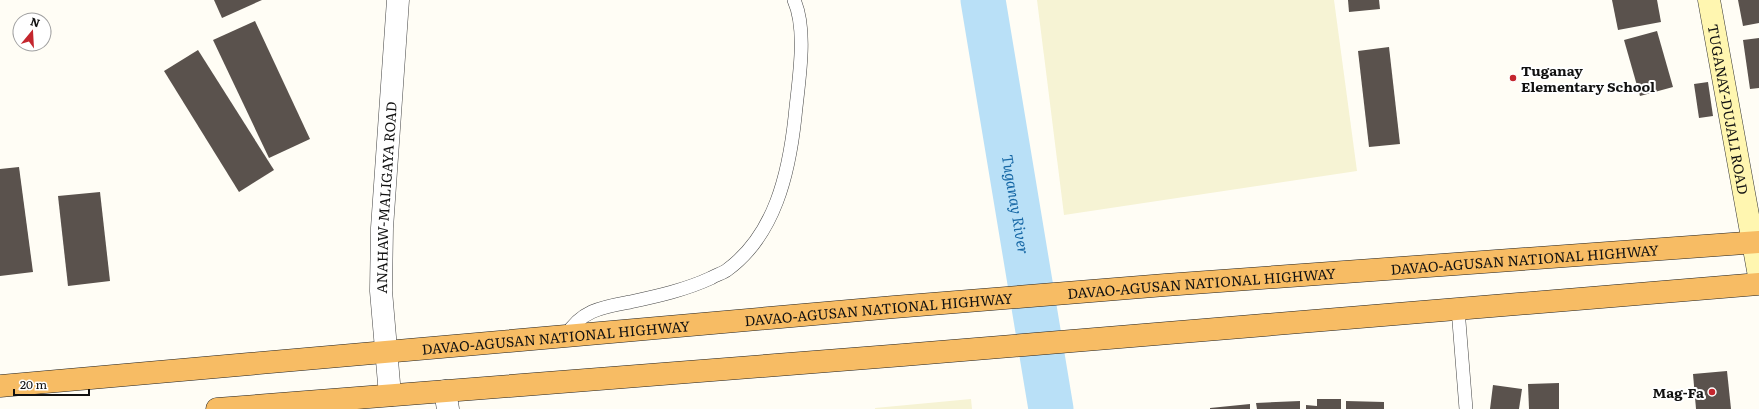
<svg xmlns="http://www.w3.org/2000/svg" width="1759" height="409" font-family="Literata,serif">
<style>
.farmland{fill:#f6f3d4}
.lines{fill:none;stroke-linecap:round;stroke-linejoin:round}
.river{stroke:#b9e0f7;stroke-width:45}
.building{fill:#5a524d}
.service-casing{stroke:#444;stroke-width:14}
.minor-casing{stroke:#444;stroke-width:23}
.tertiary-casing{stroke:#444;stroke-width:23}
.secondary-casing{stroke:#333;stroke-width:23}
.trunk-casing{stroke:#222;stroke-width:23}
.service{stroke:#fff;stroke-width:13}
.minor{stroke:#fff;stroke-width:22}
.tertiary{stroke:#fff;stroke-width:22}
.secondary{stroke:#fff6b0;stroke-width:22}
.trunk{stroke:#f7bc64;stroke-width:22}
.poi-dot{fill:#c4262e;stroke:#fff;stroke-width:1.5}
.labels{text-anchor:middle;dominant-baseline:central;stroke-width:4;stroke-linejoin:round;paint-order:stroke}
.poi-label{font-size:14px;font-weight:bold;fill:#111;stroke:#fff;text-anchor:start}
.street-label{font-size:14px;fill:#111;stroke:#fff}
.water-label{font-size:15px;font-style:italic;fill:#1768a6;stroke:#fff}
</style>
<rect width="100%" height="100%" fill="#fffdf5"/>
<g class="farmland">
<polygon points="1037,0 1334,0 1357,171 1064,215"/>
<polygon points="971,399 972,409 875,409 875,408"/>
</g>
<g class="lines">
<path class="river" id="s1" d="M983,0L1051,409"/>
</g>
<g class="building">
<polygon points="214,0 262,0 222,18"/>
<polygon points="1348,0 1379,0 1380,9 1349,12"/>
<polygon points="1612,0 1657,0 1661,22 1618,30"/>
<polygon points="1738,0 1759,0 1759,23 1743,26"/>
<polygon points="255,21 310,139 269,158 213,40"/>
<polygon points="1657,31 1673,87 1640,96 1624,40"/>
<polygon points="1759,38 1759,88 1750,89 1743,40"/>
<polygon points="1389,47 1400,144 1369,147 1358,51"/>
<polygon points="198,50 274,170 239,192 164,71"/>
<polygon points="1708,82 1713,116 1699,118 1694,84"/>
<polygon points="19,167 33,272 0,276 0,169"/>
<polygon points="100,192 110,281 68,286 58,196"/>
<polygon points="1727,371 1731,409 1696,409 1693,374"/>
<polygon points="1559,383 1559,409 1529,409 1528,384"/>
<polygon points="1493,385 1522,389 1519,409 1490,409"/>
<polygon points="1317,399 1341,399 1341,409 1306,409 1306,405 1317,406"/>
<polygon points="1300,401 1300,409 1257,409 1256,403"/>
<polygon points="1346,401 1384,402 1384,409 1346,409"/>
<polygon points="1250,404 1250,409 1210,409 1210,408"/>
</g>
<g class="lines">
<defs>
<g id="service">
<polyline points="1458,309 1466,409"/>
<path d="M566,336C581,310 603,307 630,302C658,296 685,290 711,278C716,275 723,273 727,270C775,235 789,173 795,117C798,84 808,31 794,0"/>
</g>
<polyline id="minor" points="445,391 448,409"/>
<g id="tertiary">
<path id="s2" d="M390,395L381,291L382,228L398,0"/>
</g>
<g id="secondary">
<path id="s3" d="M1709,0L1759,276"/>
</g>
<g id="trunk">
<path id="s4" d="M0,386L894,307L1165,285L1759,242"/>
<polyline points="217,409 903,355 1759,284"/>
</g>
</defs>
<use href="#service" class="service-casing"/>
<use href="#minor" class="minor-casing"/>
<use href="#tertiary" class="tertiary-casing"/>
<use href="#secondary" class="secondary-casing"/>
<use href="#trunk" class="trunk-casing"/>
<use href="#service" class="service"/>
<use href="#minor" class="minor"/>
<use href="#tertiary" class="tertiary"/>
<use href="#secondary" class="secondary"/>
<use href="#trunk" class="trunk"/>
</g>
<g class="poi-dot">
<circle cx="1513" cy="78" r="4"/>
<circle cx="1712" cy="392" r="4"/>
</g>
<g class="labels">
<g class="poi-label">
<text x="1521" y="70">Tuganay<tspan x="1521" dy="16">Elementary School</tspan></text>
<text x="1704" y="392" text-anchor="end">Mag-Fa</text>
</g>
<g class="street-label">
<text stroke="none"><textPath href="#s3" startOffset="111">TUGANAY-DUJALI ROAD</textPath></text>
<text stroke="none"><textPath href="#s2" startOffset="198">ANAHAW-MALIGAYA ROAD</textPath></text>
<text stroke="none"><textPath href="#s4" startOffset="1530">DAVAO-AGUSAN NATIONAL HIGHWAY</textPath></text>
<text stroke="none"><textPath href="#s4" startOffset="1206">DAVAO-AGUSAN NATIONAL HIGHWAY</textPath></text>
<text stroke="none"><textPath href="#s4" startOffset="882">DAVAO-AGUSAN NATIONAL HIGHWAY</textPath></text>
<text stroke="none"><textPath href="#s4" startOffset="558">DAVAO-AGUSAN NATIONAL HIGHWAY</textPath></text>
</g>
<g class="water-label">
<text stroke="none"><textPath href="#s1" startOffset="207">Tuganay River</textPath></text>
</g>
</g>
<g transform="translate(32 32) rotate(18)"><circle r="19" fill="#ffffff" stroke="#a0a0a0"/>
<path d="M0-3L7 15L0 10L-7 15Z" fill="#c4262e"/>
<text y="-6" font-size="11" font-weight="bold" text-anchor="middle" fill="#111111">N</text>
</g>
<path d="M14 389v6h75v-6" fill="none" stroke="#111111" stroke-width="2"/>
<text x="20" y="389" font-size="12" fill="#111111" stroke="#ffffff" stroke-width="3" paint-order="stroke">20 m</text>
</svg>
